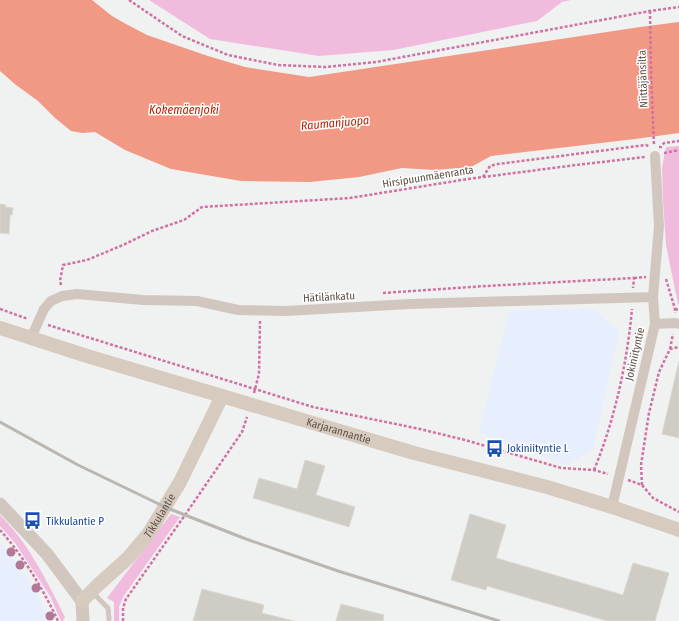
<svg xmlns="http://www.w3.org/2000/svg" width="679" height="621" font-family="'Fira Sans Condensed',sans-serif">
<style>
.commercial{fill:#e7eefd}
.green{fill:#f1bbde}
.water{fill:#f19985}
.building{fill:#cfcbc5;stroke:#dbd8d2}
.lines{fill:none;stroke-linecap:round;stroke-linejoin:round}
.path{stroke:#d171a3;stroke-width:2.5;stroke-dasharray:3 2;stroke-linecap:butt}
.service{stroke:#d2c7bf;stroke-width:5}
.minor{stroke:#d2c7bf;stroke-width:10}
.tertiary{stroke:#d2c7bf;stroke-width:13}
.secondary{stroke:#d7cabe;stroke-width:14}
.rail{stroke:#bab6b1;stroke-width:3}
.tree{fill:#b47797}
.labels{text-anchor:middle;dominant-baseline:central;stroke-width:3;stroke-linejoin:round;paint-order:stroke}
.street-label{font-size:11px;fill:#5d5046;stroke:#fff}
.transit-label{font-size:11px;fill:#164399;stroke:#fff;text-anchor:start}
.water-label{font-size:12px;font-style:italic;fill:#b22404;stroke:#fff}
</style>
<rect width="100%" height="100%" fill="#eff2f1"/>
<g class="commercial">
<polygon points="593,309 619,331 593,450 566,465 479,432 509,310"/>
<polygon points="0,543 27,577 51,621 0,621"/>
</g>
<g class="green">
<polygon points="149,0 571,0 562,2 537,21 393,50 319,56 210,39"/>
<polygon points="679,146 679,304 678,304 666,245 663,201 662,168 666,147"/>
<polygon points="171,514 180,517 123,597 119,607 119,621 114,621 114,602 107,598"/>
<path d="M0,515C29,544 47,581 65,617L63,621H61L50,596L15,543L0,526Z"/>
</g>
<polygon class="water" points="0,0 92,0 112,16 126,24 147,35 173,44 208,56 245,67 309,77 640,27 679,22 679,133 635,139 491,156 471,167 435,170 402,168 359,177 310,182 241,181 171,169 125,150 95,132 82,133 71,131 55,118 38,101 16,85 0,71"/>
<g class="building">
<polygon points="0,204 6,205 5,207 13,208 12,215 10,215 9,234 0,233"/>
<polygon points="679,361 679,438 662,434"/>
<polygon points="305,460 325,466 316,495 355,507 349,527 253,498 259,478 297,489"/>
<polygon points="470,514 506,525 496,558 623,595 633,563 669,573 655,621 607,621 487,586 486,590 451,580"/>
<polygon points="202,589 264,605 262,613 294,621 193,621"/>
<polygon points="341,604 384,615 383,621 336,621"/>
</g>
<g class="lines">
<g class="path">
<polyline points="129,0 182,36 228,55 278,65 326,67 376,62 650,11 679,7"/>
<polyline points="650,11 651,75 654,145"/>
<polyline points="659,147 661,147 664,143 679,141"/>
<polyline points="664,153 679,150"/>
<polyline points="483,177 490,166 498,164 646,145 650,147"/>
<polyline points="634,278 646,277"/>
<polyline points="666,279 675,309 675,313"/>
<polyline points="61,285 60,281 63,265 87,260 123,245 152,231 184,220 202,207 350,198 468,179 576,165 645,157"/>
<polyline points="383,293 486,286 634,278 633,288"/>
<polyline points="0,309 28,319"/>
<polyline points="675,309 679,310"/>
<polyline points="48,325 313,407 420,429 465,440 561,468 594,470 608,474"/>
<polyline points="670,349 673,334"/>
<polyline points="254,393 259,374 260,321"/>
<path d="M594,470C615,419 627,363 632,309"/>
<polyline points="628,480 642,485 653,498 679,512"/>
<polyline points="642,485 641,465 649,413 659,372 670,349 679,347"/>
<path d="M0,530C24,557 43,589 58,621"/>
<polyline points="123,621 123,608 126,599 185,515 242,432 247,417"/>
</g>
<polyline class="service" points="92,592 108,608 109,619"/>
<g class="minor">
<polyline points="655,324 675,323 679,324"/>
<polyline points="31,338 44,309 51,301 62,296 77,294 143,300 197,301 238,310 286,311 410,304 653,297"/>
<polyline points="612,507 655,324 653,297 659,226 655,156"/>
</g>
<polyline class="tertiary" points="0,504 47,554 82,601 83,621"/>
<g class="secondary">
<path id="s1" d="M0,328L87,356L414,453L547,487L612,507L679,530"/>
<path id="s2" d="M82,601L99,584L128,558L149,533L180,482L222,396"/>
</g>
<polyline class="rail" points="0,422 78,465 165,507 185,515 246,539 338,571 499,621"/>
</g>
<g class="tree">
<circle cx="11" cy="552" r="4.5"/>
<circle cx="20" cy="565" r="4.5"/>
<circle cx="36" cy="588" r="4.5"/>
<circle cx="50" cy="616" r="4.5"/>
</g>
<defs>
<symbol id="bus-bare" viewBox="-9 -9 18 18"><path d="M-5-6H5V4H4V6H2V4H-2V6H-4V4H-5ZM-3.5-4V0h7V-4ZM-3.5 1.2v1.5H-2V1.2ZM2 1.2v1.5H3.5V1.2Z" fill="#1a4fb4" stroke="#fff" stroke-width="2.5" paint-order="stroke"/></symbol>
</defs>
<g fill-rule="evenodd">
<use href="#bus-bare" x="482" y="436" width="25" height="25"/>
<use href="#bus-bare" x="20" y="508" width="25" height="25"/>
</g>
<g class="labels">
<g class="street-label">
<text transform="translate(643 79) rotate(-92)">Niittäjänsilta</text>
<text transform="translate(428 177) rotate(-9)">Hirsipuunmäenranta</text>
<text transform="translate(329 297) rotate(-3)">Hätilänkatu</text>
<text transform="translate(635 354) rotate(-77)">Jokiniityntie</text>
<text stroke="none"><textPath href="#s1" startOffset="354">Karjarannantie</textPath></text>
<text stroke="none"><textPath href="#s2" startOffset="116">Tikkulantie</textPath></text>
</g>
<g class="transit-label">
<text x="507" y="448">Jokiniityntie L</text>
<text x="46" y="521">Tikkulantie P</text>
</g>
<g class="water-label">
<text x="184" y="110">Kokemäenjoki</text>
<text transform="translate(335 123) rotate(-5)">Raumanjuopa</text>
</g>
</g>
</svg>
